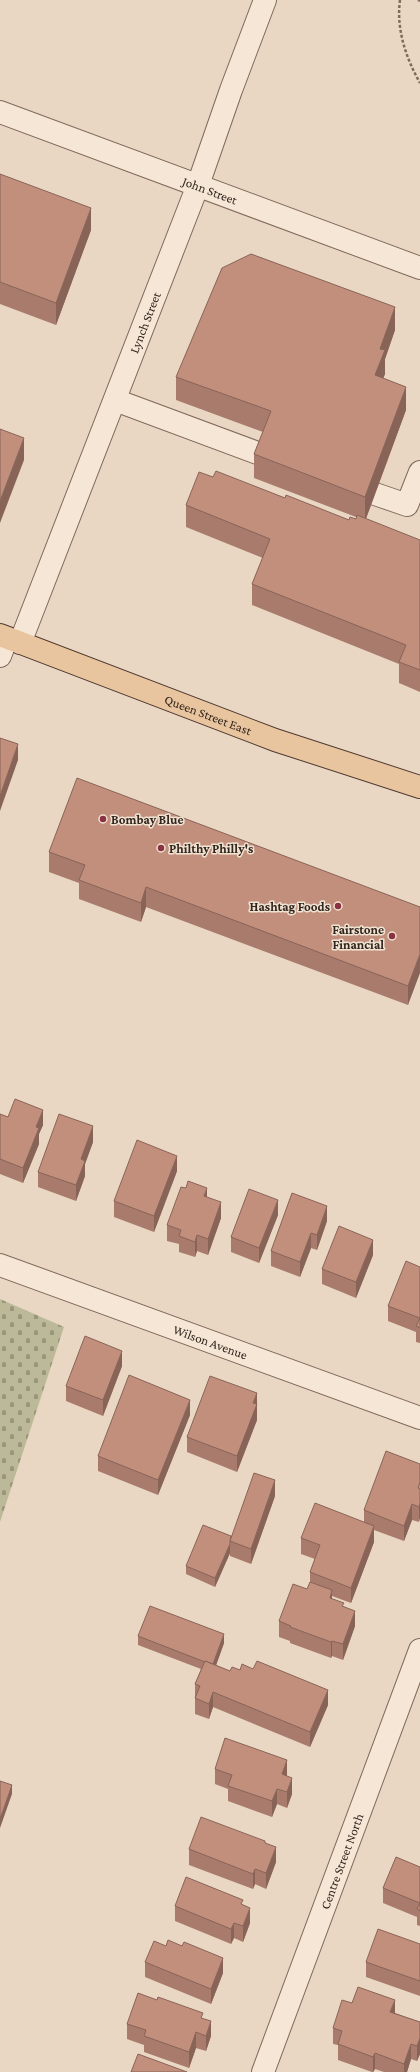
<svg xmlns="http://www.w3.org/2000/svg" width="420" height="2072" font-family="'Crimson Pro',serif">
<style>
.cemetery{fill:url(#cemetery-stones)}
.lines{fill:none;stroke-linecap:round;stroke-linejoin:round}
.minor-casing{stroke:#81695c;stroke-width:24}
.major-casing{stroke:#4f3930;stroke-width:24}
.path{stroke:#81695c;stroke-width:2.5;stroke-dasharray:3 2;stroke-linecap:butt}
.minor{stroke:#f5e6d5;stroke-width:22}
.major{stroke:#e8c59e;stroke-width:22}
.wall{fill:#a87b6c}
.shaded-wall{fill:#886458}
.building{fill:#c38f7d;stroke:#886458}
.poi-dot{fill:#893241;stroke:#f1e3d2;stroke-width:1.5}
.labels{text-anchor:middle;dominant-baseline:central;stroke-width:3;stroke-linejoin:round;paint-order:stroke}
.street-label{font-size:13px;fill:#32251e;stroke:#f1e3d2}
.poi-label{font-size:13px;font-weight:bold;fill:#32251e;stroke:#f1e3d2;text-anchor:start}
</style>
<defs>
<pattern id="cemetery-stones" width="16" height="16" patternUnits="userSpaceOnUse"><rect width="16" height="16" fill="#bbb997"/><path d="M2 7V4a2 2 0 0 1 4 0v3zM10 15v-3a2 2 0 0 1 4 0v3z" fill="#99967b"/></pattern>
</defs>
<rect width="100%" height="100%" fill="#e9d7c3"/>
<polygon class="cemetery" points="0,1299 64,1327 0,1522"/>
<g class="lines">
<defs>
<g id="minor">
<path id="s1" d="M0,112L420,268"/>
<polyline points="115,400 263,455"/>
<polyline points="375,494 407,505 420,472"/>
<path id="s2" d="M20,643L198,185L231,90L265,0"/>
<polyline points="0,656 7,638"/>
<path id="s3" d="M0,1265L420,1418"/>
<path id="s4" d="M263,2072L420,1650"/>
</g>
<g id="major">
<path id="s5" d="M0,635L275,740L420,787"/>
</g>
</defs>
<use href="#minor" class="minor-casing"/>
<use href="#major" class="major-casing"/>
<g class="path">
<path d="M400,0C396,29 406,58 420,83"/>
<polyline points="418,0 420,1"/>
</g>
<use href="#minor" class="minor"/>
<use href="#major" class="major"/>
</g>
<g class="wall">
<polygon points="0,174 91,230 56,325 0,304"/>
<polygon points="395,330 385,359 385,374 383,378 406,410 366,519 420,540 420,692 399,683 399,664 252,605 252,584 263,558 186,527 186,505 213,477 285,498 349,520 356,519 356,517 254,478 254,454 263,432 176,400 176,377"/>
<polygon points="49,852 420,907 408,1005 146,907 141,922 79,899 79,883 49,872"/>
<polygon points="0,1114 8,1117 43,1125 39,1134 39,1144 23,1183 0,1174"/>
<polygon points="93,1142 85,1164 85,1176 76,1201 38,1187 38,1172"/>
<polygon points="177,1171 154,1232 114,1217 114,1201"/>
<polygon points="207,1197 221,1218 208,1255 197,1251 195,1257 179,1252 179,1244 167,1241 167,1225"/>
<polygon points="278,1215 259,1263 231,1252 231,1237"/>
<polygon points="327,1221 317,1250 311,1248 300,1277 271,1266 271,1251"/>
<polygon points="373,1255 356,1298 322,1284 322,1269"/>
<polygon points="420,1267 420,1343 416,1342 416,1332 388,1321 388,1306"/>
<polygon points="122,1366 103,1416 66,1401 66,1386"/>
<polygon points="257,1393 257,1420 237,1472 187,1452 187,1437"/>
<polygon points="190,1415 158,1495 98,1471 98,1456"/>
<polygon points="420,1464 419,1522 412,1520 404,1541 374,1530 374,1542 351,1603 332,1596 332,1599 344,1607 355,1626 343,1660 332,1656 331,1658 290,1643 290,1641 279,1637 279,1621 307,1589 310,1582 310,1572 315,1559 301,1554 301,1538 364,1522 364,1510"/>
<polygon points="275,1496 251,1564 230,1556 230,1553 215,1587 186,1574 186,1566 231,1536"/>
<polygon points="138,1636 224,1643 216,1665 230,1671 328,1705 310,1747 213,1707 209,1719 195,1714 195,1684 201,1669 138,1645"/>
<polygon points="215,1769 287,1776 292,1794 287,1808 277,1804 272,1817 228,1801 228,1789 215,1784"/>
<polygon points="265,1843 276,1862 266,1889 255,1884 253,1889 189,1865 189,1849"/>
<polygon points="420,1867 420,1926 417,1925 417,1917 383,1903 383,1888"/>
<polygon points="175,1906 250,1923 243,1942 234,1938 231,1944 175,1921"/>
<polygon points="420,1944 420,1996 366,1977 366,1962"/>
<polygon points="145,1962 223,1973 211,2004 145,1977"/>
<polygon points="352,2003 395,2013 420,2022 420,2054 417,2061 411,2059 407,2072 384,2072 375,2069 373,2072 372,2072 338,2060 338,2045 333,2044 333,2028"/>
<polygon points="203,2018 211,2036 206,2051 196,2048 189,2068 144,2052 144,2045 127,2039 127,2024"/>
</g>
<g class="shaded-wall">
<polygon points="91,208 91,230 56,325 56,303"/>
<polygon points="395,307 395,330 385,359 385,374 375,399 375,375 380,349"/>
<polygon points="406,387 406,410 365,521 365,497"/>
<polygon points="24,438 24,460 0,523 0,501"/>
<polygon points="18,744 18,760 0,811 0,796"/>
<polygon points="146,887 146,907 141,922 141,903"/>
<polygon points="420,954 420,973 408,1005 408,986"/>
<polygon points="43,1110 43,1125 39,1134 39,1144 23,1183 23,1168 36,1127"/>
<polygon points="93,1126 93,1142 85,1164 85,1176 76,1201 76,1185 81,1159"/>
<polygon points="177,1156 177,1171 154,1232 154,1216"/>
<polygon points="207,1188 207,1203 204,1196"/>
<polygon points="278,1200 278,1215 259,1263 259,1248"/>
<polygon points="221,1202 221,1218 208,1255 208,1239"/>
<polygon points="327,1206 327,1221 317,1250 317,1235"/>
<polygon points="311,1233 311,1248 300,1277 300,1262"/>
<polygon points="197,1235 197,1251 195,1257 195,1242"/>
<polygon points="373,1240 373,1255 356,1298 356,1282"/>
<polygon points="122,1351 122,1366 103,1416 103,1400"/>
<polygon points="257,1393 257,1420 237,1472 237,1456"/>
<polygon points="190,1400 190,1415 158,1495 158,1480"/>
<polygon points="275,1480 275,1496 251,1564 251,1549"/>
<polygon points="420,1503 420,1518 419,1522 419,1507"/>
<polygon points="412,1504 412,1520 404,1541 404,1526"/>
<polygon points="374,1526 374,1542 351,1603 351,1588"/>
<polygon points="230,1544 230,1553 215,1587 215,1578"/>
<polygon points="332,1590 332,1605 330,1598"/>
<polygon points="355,1611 355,1626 343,1660 343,1644"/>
<polygon points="224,1634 224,1643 213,1674 213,1665"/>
<polygon points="332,1641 332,1656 331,1658 331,1642"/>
<polygon points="328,1690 328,1705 310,1747 310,1732"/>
<polygon points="213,1692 213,1707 209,1719 209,1704"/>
<polygon points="287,1760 287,1776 282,1790 282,1774"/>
<polygon points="292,1778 292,1794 287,1808 287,1792"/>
<polygon points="12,1785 12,1794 0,1828 0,1819"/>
<polygon points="277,1789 277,1804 272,1817 272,1801"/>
<polygon points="276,1847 276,1862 266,1889 266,1873"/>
<polygon points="255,1869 255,1884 253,1889 253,1874"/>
<polygon points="250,1908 250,1923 243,1942 243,1926"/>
<polygon points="234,1923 234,1938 231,1944 231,1929"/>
<polygon points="223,1958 223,1973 211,2004 211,1989"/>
<polygon points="395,2000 395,2015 390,2012"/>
<polygon points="211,2021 211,2036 206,2051 206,2036"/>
<polygon points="196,2032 196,2048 189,2068 189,2052"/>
<polygon points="420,2038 420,2054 417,2061 417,2046"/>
<polygon points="411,2044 411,2059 407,2072 404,2072 404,2064"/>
<polygon points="375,2053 375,2069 373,2072 373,2057"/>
</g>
<g class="building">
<polygon points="0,174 91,208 56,303 0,282"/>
<polygon points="251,254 395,307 380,349 385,350 375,375 406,387 365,497 254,454 271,411 176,377 222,268"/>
<polygon points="0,429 24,438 0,501"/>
<polygon points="216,471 285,498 286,495 349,520 350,517 356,519 357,515 420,540 420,670 399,662 406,645 252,584 270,539 186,505 199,472 213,477"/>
<polygon points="0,738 18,744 0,796"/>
<polygon points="77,778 420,907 420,954 408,986 146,887 141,903 79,880 85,865 49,852"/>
<polygon points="15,1099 43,1110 36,1127 39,1128 23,1168 0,1159 0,1114 8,1117"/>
<polygon points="59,1114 93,1126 81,1159 85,1161 76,1185 38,1172"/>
<polygon points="137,1140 177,1156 154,1216 114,1201"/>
<polygon points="188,1181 207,1188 204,1196 221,1202 208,1239 197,1235 195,1242 179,1236 181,1230 167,1225 181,1187 186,1188"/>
<polygon points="249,1189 278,1200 259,1248 231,1237"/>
<polygon points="292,1193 327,1206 317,1235 311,1233 300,1262 271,1251"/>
<polygon points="339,1226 373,1240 356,1282 322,1269"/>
<polygon points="406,1261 420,1267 420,1328 416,1326 420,1318 388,1306"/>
<polygon points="85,1336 122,1351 103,1400 66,1386"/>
<polygon points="129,1375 190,1400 158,1480 98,1456"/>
<polygon points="210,1376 257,1393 253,1403 257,1404 237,1456 187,1437"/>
<polygon points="386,1451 420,1464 420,1482 418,1488 420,1489 420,1503 419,1507 412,1504 404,1526 364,1510"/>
<polygon points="254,1473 275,1480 251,1549 230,1541"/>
<polygon points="315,1503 374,1526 351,1588 310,1572 320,1545 301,1538"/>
<polygon points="203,1525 231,1536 230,1541 230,1544 215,1578 186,1566"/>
<polygon points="310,1582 332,1590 330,1598 344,1603 342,1606 355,1611 343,1644 332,1641 331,1642 290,1627 291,1626 279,1621 293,1584 307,1589"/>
<polygon points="150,1606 224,1634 213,1664 205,1661 205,1662 138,1636"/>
<polygon points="205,1661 230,1671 232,1667 240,1670 242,1664 253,1669 257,1661 328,1690 310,1732 213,1692 209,1704 195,1698 200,1686 195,1684"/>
<polygon points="225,1738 287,1760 282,1774 292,1778 287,1792 277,1789 272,1801 228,1786 232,1775 215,1769"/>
<polygon points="0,1781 12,1785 0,1819"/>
<polygon points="201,1817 265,1841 265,1843 276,1847 266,1873 255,1869 253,1874 189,1849"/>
<polygon points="396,1857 420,1867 420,1911 417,1909 420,1903 383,1888"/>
<polygon points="186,1877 243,1900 241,1904 250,1908 243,1926 234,1923 231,1929 175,1906"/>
<polygon points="378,1929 420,1944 420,1981 366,1962"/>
<polygon points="168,1940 182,1946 184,1942 223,1958 211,1989 145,1962 154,1941 166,1946"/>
<polygon points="358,1987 395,2000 390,2012 420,2022 420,2038 417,2046 411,2044 404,2064 375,2053 373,2057 338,2044 342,2031 333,2028 342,2000 352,2003"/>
<polygon points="138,1993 157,2000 158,1997 203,2013 201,2018 211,2021 206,2036 196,2032 189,2052 144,2036 146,2030 127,2024"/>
<polygon points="138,2054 187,2072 131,2072"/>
</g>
<g class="poi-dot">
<circle cx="103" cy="819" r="4"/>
<circle cx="161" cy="848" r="4"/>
<circle cx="338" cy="906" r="4"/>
<circle cx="392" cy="936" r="4"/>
</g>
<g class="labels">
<g class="street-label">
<text stroke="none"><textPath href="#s1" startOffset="224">John Street</textPath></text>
<text stroke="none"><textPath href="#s2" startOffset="344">Lynch Street</textPath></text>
<text stroke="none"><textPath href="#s5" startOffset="223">Queen Street East</textPath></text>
<text stroke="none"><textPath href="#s3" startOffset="224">Wilson Avenue</textPath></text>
<text stroke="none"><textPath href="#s4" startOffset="225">Centre Street North</textPath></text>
</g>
<g class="poi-label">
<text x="111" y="819">Bombay Blue</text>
<text x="169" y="848">Philthy Philly's</text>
<text x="330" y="906" text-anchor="end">Hashtag Foods</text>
<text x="384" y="929" text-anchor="end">Fairstone<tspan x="384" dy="15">Financial</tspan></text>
</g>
</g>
</svg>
